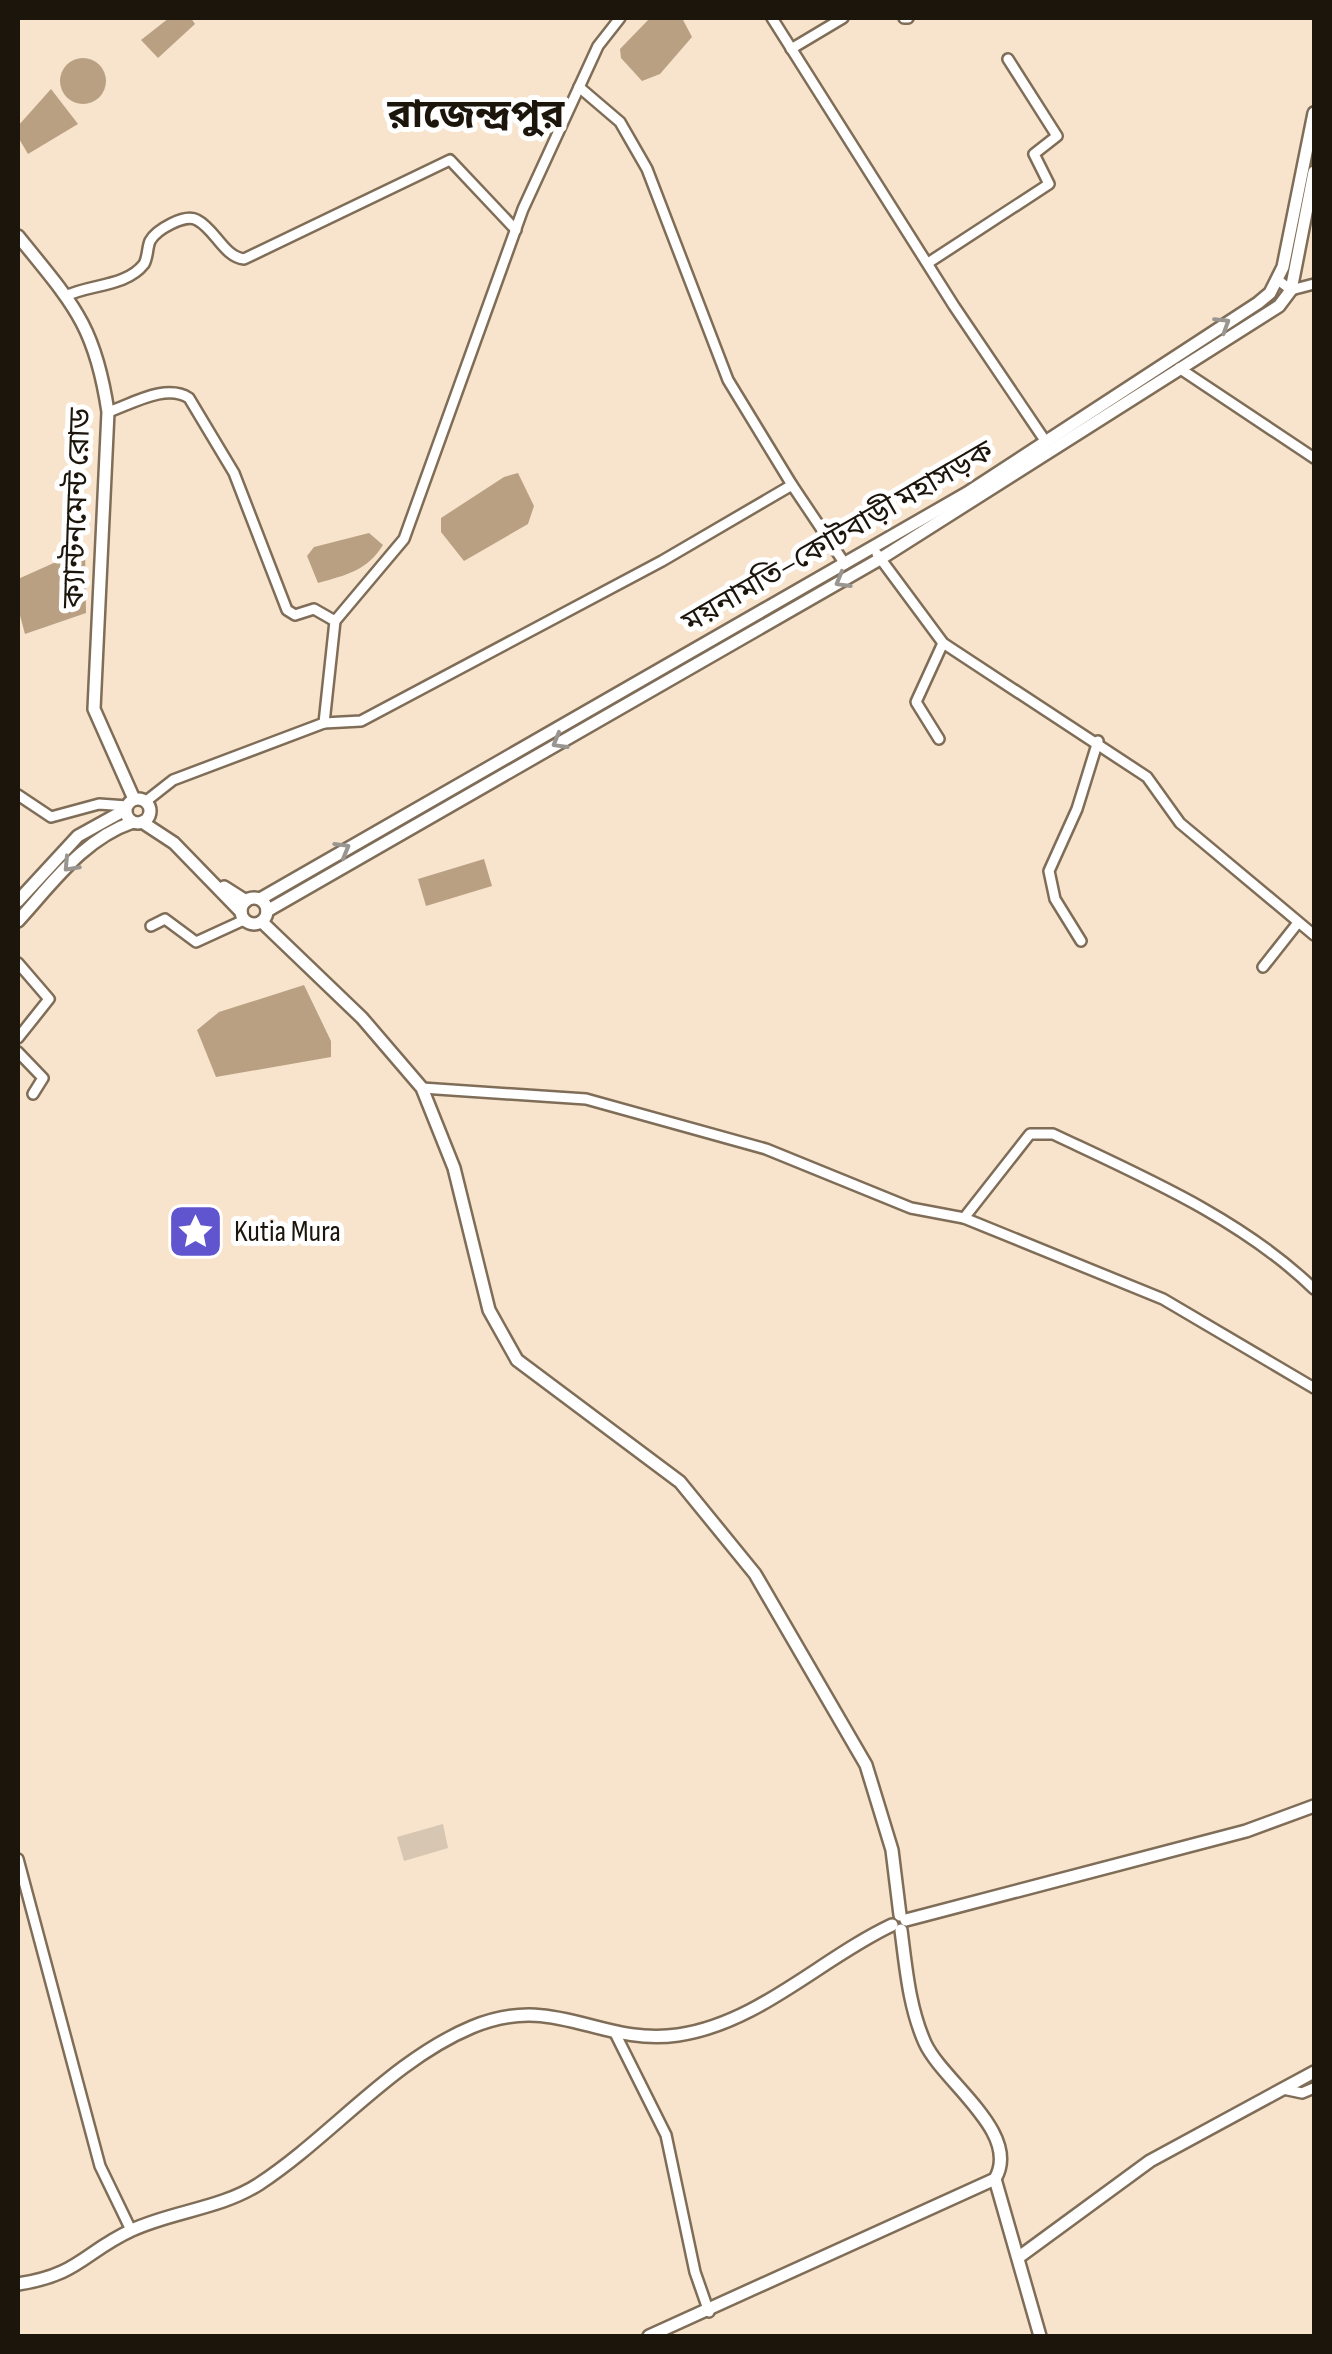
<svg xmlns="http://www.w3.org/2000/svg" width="1332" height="2354" font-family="'Sofia Sans Condensed','Noto Sans Bengali',sans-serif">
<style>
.green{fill:#d7c6b1}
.water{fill:#b9a082}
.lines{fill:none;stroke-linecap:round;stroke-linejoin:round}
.street-casing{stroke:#7f6d58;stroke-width:14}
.secondary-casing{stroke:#7f6d58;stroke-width:16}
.street{stroke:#fff;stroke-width:9}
.secondary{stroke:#fff;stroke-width:11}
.oneway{stroke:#999692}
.labels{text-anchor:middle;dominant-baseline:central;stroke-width:10;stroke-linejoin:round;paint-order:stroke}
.street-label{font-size:30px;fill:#1c150c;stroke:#fff}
.poi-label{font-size:30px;fill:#1c150c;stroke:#fff;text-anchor:start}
.district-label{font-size:40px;font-weight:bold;fill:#1c150c;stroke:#fff}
</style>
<rect width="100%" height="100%" fill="#f8e4cc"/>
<polygon class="green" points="443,1824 448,1848 404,1861 397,1837"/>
<g class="water">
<polygon points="169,18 191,18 195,24 158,58 141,40"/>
<polygon points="650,18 682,18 692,37 660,74 642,81 621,58 620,49"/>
<circle cx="83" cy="81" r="23"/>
<polygon points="51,89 78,124 28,154 18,137 18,126"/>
<polygon points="518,473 534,506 528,524 464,561 441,532 441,518 504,477"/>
<path d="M369,533L383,545C367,571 346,575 318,583L307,556L314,547Z"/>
<polygon points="85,549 86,613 25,634 18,608 18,579"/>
<polygon points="484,859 492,886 426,906 418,879"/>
<polygon points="304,985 331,1041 331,1057 216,1077 197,1030 219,1012"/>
</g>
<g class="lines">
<defs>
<g id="street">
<polyline points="772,18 954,306 1046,442"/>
<polyline points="904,18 908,18"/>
<polyline points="791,49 843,18"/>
<polyline points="579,87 620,122 647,169 728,380 792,485"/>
<polyline points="928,263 1049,184 1034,154 1057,136 1008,59"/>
<polyline points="1278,280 1291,290 1314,284"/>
<path d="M66,296C90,284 126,287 144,264C148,257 147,248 150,241C156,230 185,213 197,220C215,229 224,257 244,259L450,160L516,230"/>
<polyline points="1179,368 1314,458"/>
<path d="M108,412C132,404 166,383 189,398L234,473L287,610L295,615L314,609L335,621"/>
<polyline points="877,554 943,643 1147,777 1180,823 1314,935"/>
<polyline points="324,723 361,721 662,561 792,485 845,564"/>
<polyline points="939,739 916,702 943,643"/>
<polyline points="18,795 51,817 99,804 127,806"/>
<polyline points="145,802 173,780 324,723 335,621 404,539 523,209 598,46 620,18"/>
<polyline points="151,926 165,919 196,942 244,920"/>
<polyline points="1081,941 1055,899 1049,871 1077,809 1098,741"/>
<polyline points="18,963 49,999 18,1038"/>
<polyline points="1263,967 1297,924"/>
<polyline points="18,1052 43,1078 33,1094"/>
<polyline points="422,1088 586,1099 766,1149 911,1208 964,1218 1163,1299 1314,1388"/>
<path d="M964,1218L1030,1134H1053C1144,1177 1242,1219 1314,1289"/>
<polyline points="18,1859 100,2166 131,2230"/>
<polyline points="615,2033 666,2135 695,2272 709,2312"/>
<polyline points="1283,2089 1302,2093 1314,2088"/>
</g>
<g id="secondary">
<path d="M18,236C72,303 95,324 108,412L94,709L134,799"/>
<circle cx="138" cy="811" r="12"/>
<polyline points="142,822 174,843 241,912"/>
<polyline points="224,887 246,901"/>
<circle cx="254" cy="911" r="13"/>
<polyline points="260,899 967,493 1258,303 1270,293 1283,267 1314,113"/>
<polyline points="18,901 78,836 125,810"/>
<polyline points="267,911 880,559 1279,306 1291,290 1314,172"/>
<path d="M18,921C52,884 83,839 133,822"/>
<polyline points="262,922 362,1018 422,1088 454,1168 489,1310 517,1360 680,1482 755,1574 866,1765 892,1850 900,1915"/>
<polyline points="906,1920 1246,1831 1314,1806"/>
<polyline points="995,2179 1040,2336"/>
<polyline points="1019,2257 1150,2161 1314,2072"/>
<path d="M18,2284C79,2275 84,2252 132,2230C173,2211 220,2209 259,2184C332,2136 391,2061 472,2027C555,1992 599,2046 678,2035C759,2023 820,1959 892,1925"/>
<path d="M649,2336L995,2179C1022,2133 943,2082 925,2043C909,2007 906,1968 901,1930"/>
</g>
</defs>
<use href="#street" class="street-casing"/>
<use href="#secondary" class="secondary-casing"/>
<use href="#street" class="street"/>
<use href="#secondary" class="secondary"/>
</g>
<defs><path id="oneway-chevron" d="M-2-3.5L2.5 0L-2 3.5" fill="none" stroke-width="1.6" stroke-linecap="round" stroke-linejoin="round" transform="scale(2.5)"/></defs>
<g class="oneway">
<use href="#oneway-chevron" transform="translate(1223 324) rotate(-32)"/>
<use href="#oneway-chevron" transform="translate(842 581) rotate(150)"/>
<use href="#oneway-chevron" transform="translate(559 742) rotate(150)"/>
<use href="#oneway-chevron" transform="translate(343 849) rotate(-30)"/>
<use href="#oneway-chevron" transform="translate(70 865) rotate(133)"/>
</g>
<defs>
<symbol id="sight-square" viewBox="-11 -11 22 22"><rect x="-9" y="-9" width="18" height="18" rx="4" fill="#6055ce" stroke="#fff"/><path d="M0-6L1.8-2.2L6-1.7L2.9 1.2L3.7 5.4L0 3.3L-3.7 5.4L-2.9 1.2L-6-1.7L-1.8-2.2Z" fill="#fff"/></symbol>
</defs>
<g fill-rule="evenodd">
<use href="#sight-square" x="164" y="1200" width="63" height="63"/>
</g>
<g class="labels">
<g class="street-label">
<text transform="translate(77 508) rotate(-88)">ক্যান্টনমেন্ট রোড</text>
<text transform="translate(838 537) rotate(-30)">ময়নামতি–কোটবাড়ী মহাসড়ক</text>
</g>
<g class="poi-label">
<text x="234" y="1232">Kutia Mura</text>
</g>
<g class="district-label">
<text x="476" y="115">রাজেন্দ্রপুর</text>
</g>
</g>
<rect width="1332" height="2354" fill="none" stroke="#1c150c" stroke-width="40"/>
</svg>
